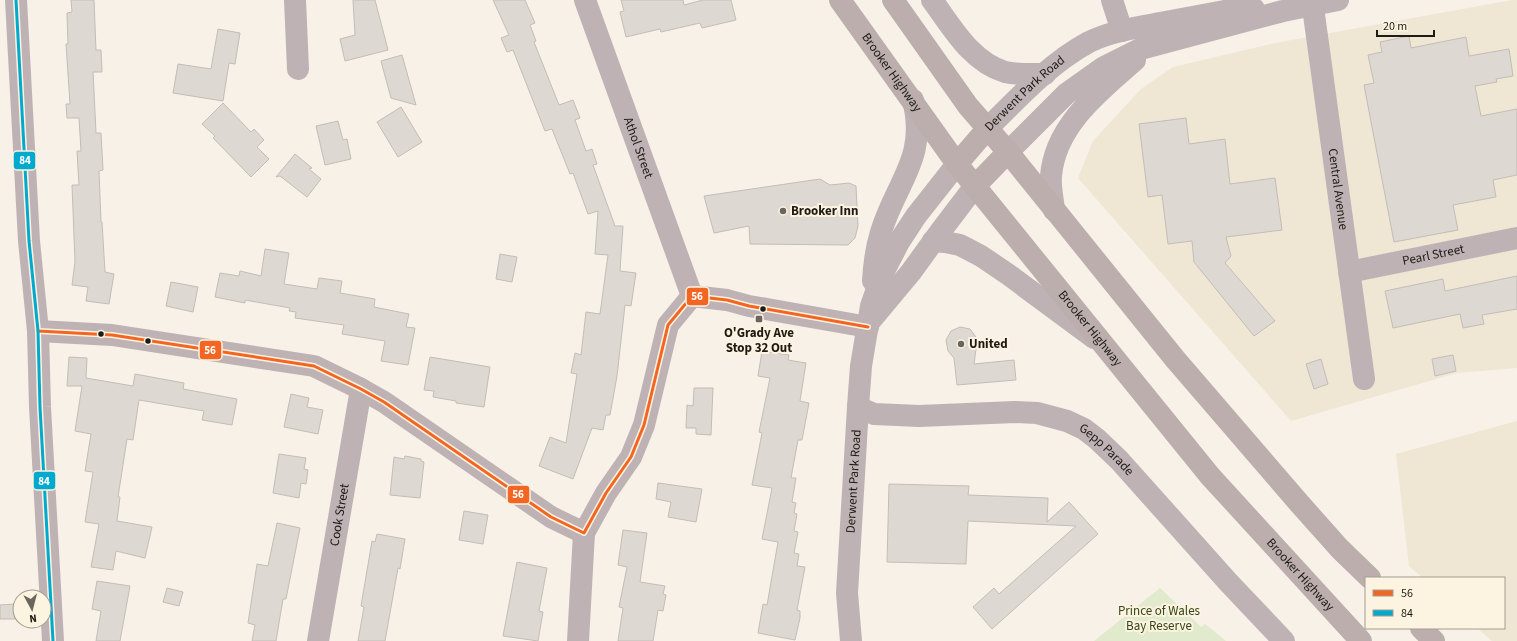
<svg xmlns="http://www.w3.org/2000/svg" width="1517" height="641" font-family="'Source Sans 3',sans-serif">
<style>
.built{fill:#efe6d4}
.green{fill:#e2eace}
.building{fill:#ded8d2;stroke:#c3bdb7}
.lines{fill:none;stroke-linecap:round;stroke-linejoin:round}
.minor{stroke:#beb2b4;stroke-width:22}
.highway{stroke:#bbaead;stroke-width:22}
.bus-1-casing{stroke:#fdf3e1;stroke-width:6}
.bus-2-casing{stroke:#fdf3e1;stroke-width:6}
.bus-1{stroke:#f26522;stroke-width:3}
.bus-2{stroke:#00a9ce;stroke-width:3}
.poi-dot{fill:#6a665e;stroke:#fdf3e1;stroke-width:1.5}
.bus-dot{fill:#1e1b15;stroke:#fdf3e1;stroke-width:1.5}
.labels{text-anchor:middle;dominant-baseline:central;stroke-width:4;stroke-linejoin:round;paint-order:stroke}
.street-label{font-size:13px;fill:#1e1b15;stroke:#fdf3e1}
.poi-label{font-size:13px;font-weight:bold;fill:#1e1b15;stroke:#fdf3e1;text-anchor:start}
.park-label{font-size:13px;fill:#344716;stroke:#fdf3e1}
.line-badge{stroke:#fdf3e1;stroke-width:1.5}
.badge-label{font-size:11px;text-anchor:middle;font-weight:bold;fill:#fff}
</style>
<rect width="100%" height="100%" fill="#f7f1e7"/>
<g class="built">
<polygon points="1512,0 1517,0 1517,368 1457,373 1291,421 1078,178 1093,141 1141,89 1173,67 1275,43"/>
<polygon points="1517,421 1517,641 1492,641 1477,628 1504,628 1504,578 1423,578 1409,566 1396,454"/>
</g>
<polygon class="green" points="1160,588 1201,627 1205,624 1226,641 1094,641"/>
<g class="building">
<polygon points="71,0 94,0 96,50 101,50 102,72 93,72 96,133 101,133 103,170 99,171 101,222 102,222 105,272 114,274 109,304 86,301 88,287 72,285 75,262 72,185 79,185 77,151 81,151 79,118 67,118 66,104 70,104 66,44 68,44 67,13 72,12"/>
<polygon points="353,0 375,0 388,50 345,61 340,39 355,35"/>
<polygon points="493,0 525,0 535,23 530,25 536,41 534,42 559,105 573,100 580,118 575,120 586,151 592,149 597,164 593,165 615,226 623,226 620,271 636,273 631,306 625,305 617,376 610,415 606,415 603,430 592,428 573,479 539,466 550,437 566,443 577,374 571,373 575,353 581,355 586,312 600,314 608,255 595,254 598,211 588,214 573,173 570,174 552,129 545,131 513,50 507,52 501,38 509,35"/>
<polygon points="621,0 683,0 684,5 703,0 731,0 736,20 702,28 700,23 661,32 660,29 626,37 620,12 624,11"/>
<polygon points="218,29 240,33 235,64 229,63 223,101 173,93 178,64 211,69"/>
<polygon points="1409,36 1411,48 1466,37 1469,56 1509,49 1513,76 1496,79 1497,82 1475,86 1481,116 1517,109 1517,175 1493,180 1496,197 1453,205 1458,230 1394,242 1364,85 1374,83 1368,55 1382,52 1380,42"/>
<polygon points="402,55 416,105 391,98 381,61"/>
<polygon points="223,103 251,132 254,129 264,140 257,147 269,159 251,177 213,138 215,136 202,124"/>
<polygon points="401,107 422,142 398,157 377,122"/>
<polygon points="1186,118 1189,144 1225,139 1230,184 1275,178 1282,230 1226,237 1231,256 1225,263 1275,321 1254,336 1194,262 1192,241 1168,244 1162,195 1148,197 1139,124"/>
<polygon points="338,121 343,140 347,139 351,159 325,165 316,126"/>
<polygon points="295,154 312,168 309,169 321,179 307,197 280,176 276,177"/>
<polygon points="820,179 830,185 849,183 856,186 858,226 855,238 848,245 750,244 749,226 714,233 704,196"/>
<polygon points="265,249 289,253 284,284 317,289 319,278 342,281 340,293 375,299 374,307 409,314 406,327 415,328 408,365 381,361 385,341 342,334 344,325 295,318 296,312 289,311 290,308 245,300 245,303 215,297 220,273 239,276 240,271 261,276"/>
<polygon points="500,254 517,257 512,282 496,279"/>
<polygon points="1517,276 1517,309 1482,315 1484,324 1463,328 1460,314 1393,328 1385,291 1443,279 1445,291"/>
<polygon points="171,282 198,287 193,312 166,306"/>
<polygon points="960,327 970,329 976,337 977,342 974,364 1014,360 1016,380 957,385 954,358 948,351 946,340 951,331"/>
<polygon points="762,351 789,355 788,360 806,363 800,401 809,403 802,440 798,440 791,478 796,478 792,502 796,503 794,513 797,514 794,531 798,532 794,553 799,554 797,566 805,567 797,610 800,611 800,618 795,640 758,633 763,604 767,605 778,542 762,539 772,488 752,485 762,433 759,432 770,378 758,376"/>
<polygon points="1453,355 1456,371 1435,376 1432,359"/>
<polygon points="69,357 87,358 86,378 133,386 135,374 184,383 183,389 237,399 232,425 202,420 204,411 139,400 133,440 127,439 118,497 120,497 117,521 152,527 145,558 116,551 113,570 91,567 99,524 85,522 93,472 85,471 91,434 75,431 82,386 67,386"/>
<polygon points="430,357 490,367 484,407 456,403 456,401 433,397 434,391 424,390"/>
<polygon points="1321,359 1328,384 1314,389 1306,364"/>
<polygon points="694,388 713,388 711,435 696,434 696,428 686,428 687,405 693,406"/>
<polygon points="291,394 309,398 307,407 323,410 318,434 284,427"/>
<polygon points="279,454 306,458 304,469 308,470 306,484 301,483 299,498 273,493"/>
<polygon points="405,456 421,459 421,461 424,462 420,498 390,495 394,457 404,459"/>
<polygon points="658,483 702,489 696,522 668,517 671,502 656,499"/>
<polygon points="889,484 969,486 968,495 1048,498 1047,522 1069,502 1098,534 992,629 973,607 994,588 999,594 1076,526 968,521 966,564 887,562"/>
<polygon points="464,511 488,515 483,544 459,540"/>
<polygon points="277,523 300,528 286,599 283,599 276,641 252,641 255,625 248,623 257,564 268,566"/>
<polygon points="623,530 647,533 640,582 665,586 663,594 666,595 663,611 658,610 653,641 618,641 623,608 619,607 627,567 618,565"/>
<polygon points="377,534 405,539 400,569 398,568 385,641 358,641 364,607 361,606 372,541 375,542"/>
<polygon points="517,562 547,568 539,611 543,612 538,641 503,636"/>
<polygon points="97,581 130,586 120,641 96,641 101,611 92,609"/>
<polygon points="167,588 183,592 179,606 163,602"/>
<polygon points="15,604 15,619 0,619 0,605"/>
</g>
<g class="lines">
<g class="minor">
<polyline points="16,0 29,241 38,331 40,407 53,641"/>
<polyline points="295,0 298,69"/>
<path id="s1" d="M585,0L692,296"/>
<path d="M932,0C952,27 971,62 1005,72C1018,75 1032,74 1045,74"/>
<polyline points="1112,0 1122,31"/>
<path id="s2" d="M1312,0L1364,379"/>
<path id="s3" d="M987,129C1018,98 1050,63 1089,42C1111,31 1136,28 1160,23C1187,18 1214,13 1241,8L1254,9"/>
<polyline points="1008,152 1066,94 1104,67 1140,49 1283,11 1338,0"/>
<path d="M1054,210C1053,199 1050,188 1051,176C1055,125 1100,91 1135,60"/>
<polyline points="933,241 945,242 960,245 981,256 1009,275 1094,338"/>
<path id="s4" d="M1349,272L1517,238"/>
<path d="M873,281C874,264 876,248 881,232C896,182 928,158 913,100"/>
<polyline points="871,320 911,272 940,232 975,186"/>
<polyline points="38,331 112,335 314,366 361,389 384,402 551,517 584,533 606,493 631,457 644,425 668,325 692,296 727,300 749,306 868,327"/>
<path id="s5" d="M858,407L874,414L919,416L1015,412L1037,413L1067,421L1084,429L1097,439L1119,460L1229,583L1284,641"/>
<path id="s6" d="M318,641L361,389"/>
<polyline points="578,641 584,533"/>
<path id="s7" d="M851,641L847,593L858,407L861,366L871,306L882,275L899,242L916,216L957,164"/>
</g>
<g class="highway">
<path id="s8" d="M840,0L957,164L1210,476L1361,641"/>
<polyline points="893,0 968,106 1008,152 1175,359 1299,503 1340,549 1370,578"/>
<polyline points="957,164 987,129"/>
<polyline points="975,186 1008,152"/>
<polyline points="1421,628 1434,641"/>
</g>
<defs>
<polyline id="bus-1" points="38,331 112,335 314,366 361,389 384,402 551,517 584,533 606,493 631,457 644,425 668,325 692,296 727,300 749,306 868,327"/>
<polyline id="bus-2" points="16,0 29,241 38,331 40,407 53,641"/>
</defs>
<use href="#bus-1" class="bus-1-casing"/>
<use href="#bus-2" class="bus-2-casing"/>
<use href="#bus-1" class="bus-1"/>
<use href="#bus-2" class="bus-2"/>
</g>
<g class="poi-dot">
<circle cx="783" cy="211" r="4"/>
<rect x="755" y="315" width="8" height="8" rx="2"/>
<circle cx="961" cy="344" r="4"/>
</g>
<g class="bus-dot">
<circle cx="763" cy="309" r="3.5"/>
<circle cx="101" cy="334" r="3.5"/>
<circle cx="148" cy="341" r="3.5"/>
</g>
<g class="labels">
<g class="street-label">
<text stroke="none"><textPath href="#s8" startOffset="89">Brooker Highway</textPath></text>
<text stroke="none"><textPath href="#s3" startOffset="52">Derwent Park Road</textPath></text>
<text stroke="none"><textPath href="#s1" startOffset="157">Athol Street</textPath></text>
<text stroke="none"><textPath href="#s2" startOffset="191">Central Avenue</textPath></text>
<text stroke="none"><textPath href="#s4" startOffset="86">Pearl Street</textPath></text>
<text stroke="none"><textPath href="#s8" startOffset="413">Brooker Highway</textPath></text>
<text stroke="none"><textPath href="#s5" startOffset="261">Gepp Parade</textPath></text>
<text stroke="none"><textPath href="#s7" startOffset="160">Derwent Park Road</textPath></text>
<text stroke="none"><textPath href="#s6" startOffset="128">Cook Street</textPath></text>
<text stroke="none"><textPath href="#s8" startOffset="737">Brooker Highway</textPath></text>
</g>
<g class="poi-label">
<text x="791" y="211">Brooker Inn</text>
<text x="759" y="333" text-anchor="middle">O'Grady Ave<tspan x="759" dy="15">Stop 32 Out</tspan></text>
<text x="969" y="344">United</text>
</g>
<g class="park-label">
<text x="1159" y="611">Prince of Wales<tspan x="1159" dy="15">Bay Reserve</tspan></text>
</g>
</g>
<g class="line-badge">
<rect x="13" y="151" width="23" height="19" rx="4" fill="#00a9ce"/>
<rect x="686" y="287" width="23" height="19" rx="4" fill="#f26522"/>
<rect x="199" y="340" width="23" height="20" rx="4" fill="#f26522"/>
<rect x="33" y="471" width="23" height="19" rx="4" fill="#00a9ce"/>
<rect x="507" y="485" width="23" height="19" rx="4" fill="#f26522"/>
</g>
<g class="badge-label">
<text x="25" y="164">84</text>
<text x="697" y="300">56</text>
<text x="210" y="354">56</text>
<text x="44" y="485">84</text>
<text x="518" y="498">56</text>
</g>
<rect x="1365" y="577" width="140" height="52" fill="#fdf3e1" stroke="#a49d8f"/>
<rect x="1373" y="590" width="20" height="6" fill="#f26522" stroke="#a49d8f"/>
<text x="1401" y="597" font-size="12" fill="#1e1b15">56</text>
<rect x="1373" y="610" width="20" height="6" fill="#00a9ce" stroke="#a49d8f"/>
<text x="1401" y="617" font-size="12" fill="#1e1b15">84</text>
<g transform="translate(32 609) rotate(173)"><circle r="19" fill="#fdf3e1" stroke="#a49d8f"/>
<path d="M0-3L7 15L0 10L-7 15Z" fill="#6a665e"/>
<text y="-6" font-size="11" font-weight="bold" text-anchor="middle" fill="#1e1b15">N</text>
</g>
<path d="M1377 30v6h57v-6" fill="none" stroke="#1e1b15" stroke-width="2"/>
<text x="1383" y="30" font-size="12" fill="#1e1b15" stroke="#fdf3e1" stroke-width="3" paint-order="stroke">20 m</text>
</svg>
